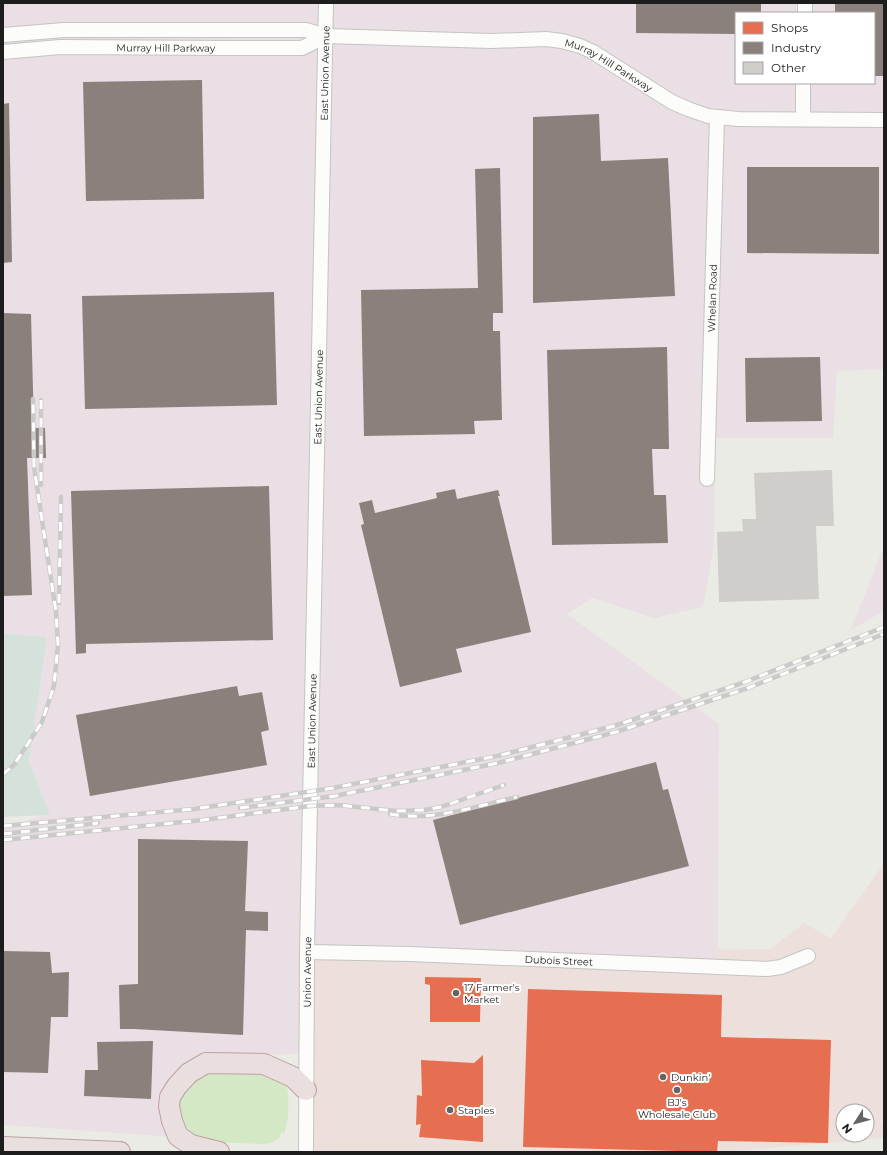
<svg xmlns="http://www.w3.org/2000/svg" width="887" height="1155" font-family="Montserrat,sans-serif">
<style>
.commercial{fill:#ede0dc;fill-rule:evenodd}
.industrial{fill:#e9dfe4;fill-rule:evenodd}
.grass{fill:#d4e8c6}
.wetland{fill:#d4e2db}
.shops{fill:#e76f51}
.industry{fill:#8a817c}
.building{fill:#d0cecb}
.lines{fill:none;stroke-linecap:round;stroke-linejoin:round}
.minor-casing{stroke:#c4c4c2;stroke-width:16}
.highway-casing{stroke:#bf9fa5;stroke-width:22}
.minor{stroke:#fcfcfb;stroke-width:14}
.highway{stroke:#e9dfdf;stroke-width:20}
.rail-casing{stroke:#cacac9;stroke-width:4.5}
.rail{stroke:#fff;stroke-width:3;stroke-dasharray:9;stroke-linecap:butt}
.poi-dot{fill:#656563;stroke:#fff;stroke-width:1.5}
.labels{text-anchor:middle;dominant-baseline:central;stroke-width:4;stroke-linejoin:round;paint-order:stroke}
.street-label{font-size:10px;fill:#1d1d1d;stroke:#fff}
.poi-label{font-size:10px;fill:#1d1d1d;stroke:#fff;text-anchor:start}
</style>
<rect width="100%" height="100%" fill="#ebebe6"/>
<path class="commercial" d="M884,863V1118L881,1122L884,1125V1138L724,1152H306L307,952L770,949L804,923L831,938ZM843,1111H867V1135H843Z"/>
<g class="industrial">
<path d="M3,3H884V369L837,371L833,438H715L714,545L703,607L654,618L592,598L567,614L719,724L718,950L717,964L305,951L302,1054L208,1055L174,1137L3,1125V828L49,814L29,761L47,637L3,634ZM736,13H874V83H736Z"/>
<polygon points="884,546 884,611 851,630"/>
</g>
<path class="grass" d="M266,1071L286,1084C290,1094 289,1124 284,1133L282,1132L280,1136L281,1137C275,1142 270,1144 263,1144L214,1142L195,1136L187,1128L183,1123L178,1110L179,1099L201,1072Z"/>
<polygon class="wetland" points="3,634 47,637 29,761 50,815 3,817"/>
<g class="shops">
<polygon points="425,977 481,978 480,1022 430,1022 430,985 425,984"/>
<polygon points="528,989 722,995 721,1037 831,1040 828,1143 718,1141 717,1152 523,1147"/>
<polygon points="483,1055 483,1142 419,1137 421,1124 416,1125 417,1095 422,1096 421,1060 474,1063"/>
</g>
<g class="industry">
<polygon points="636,3 761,3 761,13 736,13 736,34 636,33"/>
<polygon points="835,3 884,3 884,76 874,76 874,13 835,13"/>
<polygon points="202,80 204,199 86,201 83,82"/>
<polygon points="9,103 12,262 3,263 3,104"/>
<polygon points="599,114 601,161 668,158 675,296 533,303 533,117"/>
<polygon points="747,167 879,167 879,254 747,253"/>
<polygon points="500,168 503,313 493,313 493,331 500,331 502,420 474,421 475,434 364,436 361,290 478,288 475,169"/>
<polygon points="274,292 277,405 85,409 82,296"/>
<polygon points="3,313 31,314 34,428 45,428 46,458 27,458 32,595 3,596"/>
<polygon points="667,347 669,449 652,449 654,495 666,495 668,543 552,545 547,350"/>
<polygon points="820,357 822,421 746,422 745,358"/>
<polygon points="269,486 273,640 86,644 86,653 76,654 71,491"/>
<polygon points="455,489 457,499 498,490 500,496 498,496 531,632 456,649 462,672 400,687 361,525 364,524 359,503 372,500 375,513 437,498 436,493"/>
<polygon points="237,686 239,696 262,692 269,730 261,732 267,765 90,796 76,715"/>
<polygon points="656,762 663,790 668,789 689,866 460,925 433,820"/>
<polygon points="138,839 248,841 245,911 268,912 268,931 246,930 243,1035 134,1029 120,1029 119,985 138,984"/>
<polygon points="3,951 50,952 52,973 69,972 68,1017 51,1017 48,1073 3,1072"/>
<polygon points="153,1041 151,1099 84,1096 85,1070 98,1070 97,1042"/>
</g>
<polygon class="building" points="832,470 834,526 816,526 819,599 719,602 717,532 743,531 742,519 756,519 754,473"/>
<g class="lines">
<defs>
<g id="minor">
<polyline points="805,13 805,3"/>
<path id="s1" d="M3,35L64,30H306L326,36L491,41L546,39L562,41L580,46L593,52L672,102L688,109L708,116L738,119L884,120"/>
<path id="s2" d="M3,52L60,47L229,48H302L326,36"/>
<polyline points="803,119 803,83"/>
<path id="s3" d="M707,479L717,117"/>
<path id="s4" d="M307,952L410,954L767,969L781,967L808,956"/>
<path id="s5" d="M306,1152L307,952L326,3"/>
</g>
<g id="highway">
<polyline points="3,1147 120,1152"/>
<polyline points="219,1152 191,1145 178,1136 172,1121 169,1106 170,1097 177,1086 189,1073 206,1063 264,1064 293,1077 306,1090"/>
</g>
</defs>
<use href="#minor" class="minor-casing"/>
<use href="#highway" class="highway-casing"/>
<use href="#minor" class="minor"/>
<use href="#highway" class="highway"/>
<defs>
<g id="rail">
<polyline points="41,400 41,485"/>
<polyline points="59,603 61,497"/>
<polyline points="3,774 14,765 42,722 54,686 58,645 56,612 34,467 33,399"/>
<polyline points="240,808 335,796 498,763 616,732 748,688 884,634"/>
<path d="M390,814C432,822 476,806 517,797"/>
<polyline points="3,826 194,809 333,788 497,756 614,726 745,682 884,627"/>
<polyline points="3,834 98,823"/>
<polyline points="3,840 203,820 310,806 338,805 396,811 424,810 441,807 504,785"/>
</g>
</defs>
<use href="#rail" class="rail-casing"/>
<use href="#rail" class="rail"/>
</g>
<g class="poi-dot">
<circle cx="456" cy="993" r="4"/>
<circle cx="663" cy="1077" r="4"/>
<circle cx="677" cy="1090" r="4"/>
<circle cx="450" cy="1110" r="4"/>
</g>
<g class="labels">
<g class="street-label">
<text stroke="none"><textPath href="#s2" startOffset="163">Murray Hill Parkway</textPath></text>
<text stroke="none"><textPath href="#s1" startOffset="613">Murray Hill Parkway</textPath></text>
<text stroke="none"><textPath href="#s5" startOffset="1079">East Union Avenue</textPath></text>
<text stroke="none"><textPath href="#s3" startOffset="181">Whelan Road</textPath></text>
<text stroke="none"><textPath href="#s5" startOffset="755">East Union Avenue</textPath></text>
<text stroke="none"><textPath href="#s5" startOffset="431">East Union Avenue</textPath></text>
<text stroke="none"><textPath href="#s4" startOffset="252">Dubois Street</textPath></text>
<text stroke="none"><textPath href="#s5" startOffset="180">Union Avenue</textPath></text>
</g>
<g class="poi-label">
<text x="464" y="987">17 Farmer's<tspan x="464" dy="12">Market</tspan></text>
<text x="671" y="1077">Dunkin'</text>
<text x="677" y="1102" text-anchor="middle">BJ's<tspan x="677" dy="12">Wholesale Club</tspan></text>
<text x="458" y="1110">Staples</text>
</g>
</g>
<rect width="887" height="1155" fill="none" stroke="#1d1d1d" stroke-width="8"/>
<rect x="735" y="12" width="140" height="72" fill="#ffffff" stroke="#a5a5a5"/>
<rect x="743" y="22" width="20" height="12" fill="#e76f51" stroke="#a5a5a5"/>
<text x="771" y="32" font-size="12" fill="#1d1d1d">Shops</text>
<rect x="743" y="42" width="20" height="12" fill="#8a817c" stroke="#a5a5a5"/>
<text x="771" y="52" font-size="12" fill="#1d1d1d">Industry</text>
<rect x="743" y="62" width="20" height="12" fill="#d0cecb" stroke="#a5a5a5"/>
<text x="771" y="72" font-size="12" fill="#1d1d1d">Other</text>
<g transform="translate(855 1123) rotate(234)"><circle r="19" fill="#ffffff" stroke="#a5a5a5"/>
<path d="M0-3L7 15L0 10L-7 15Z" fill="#656563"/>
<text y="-6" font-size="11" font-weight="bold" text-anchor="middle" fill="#1d1d1d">N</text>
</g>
</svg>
